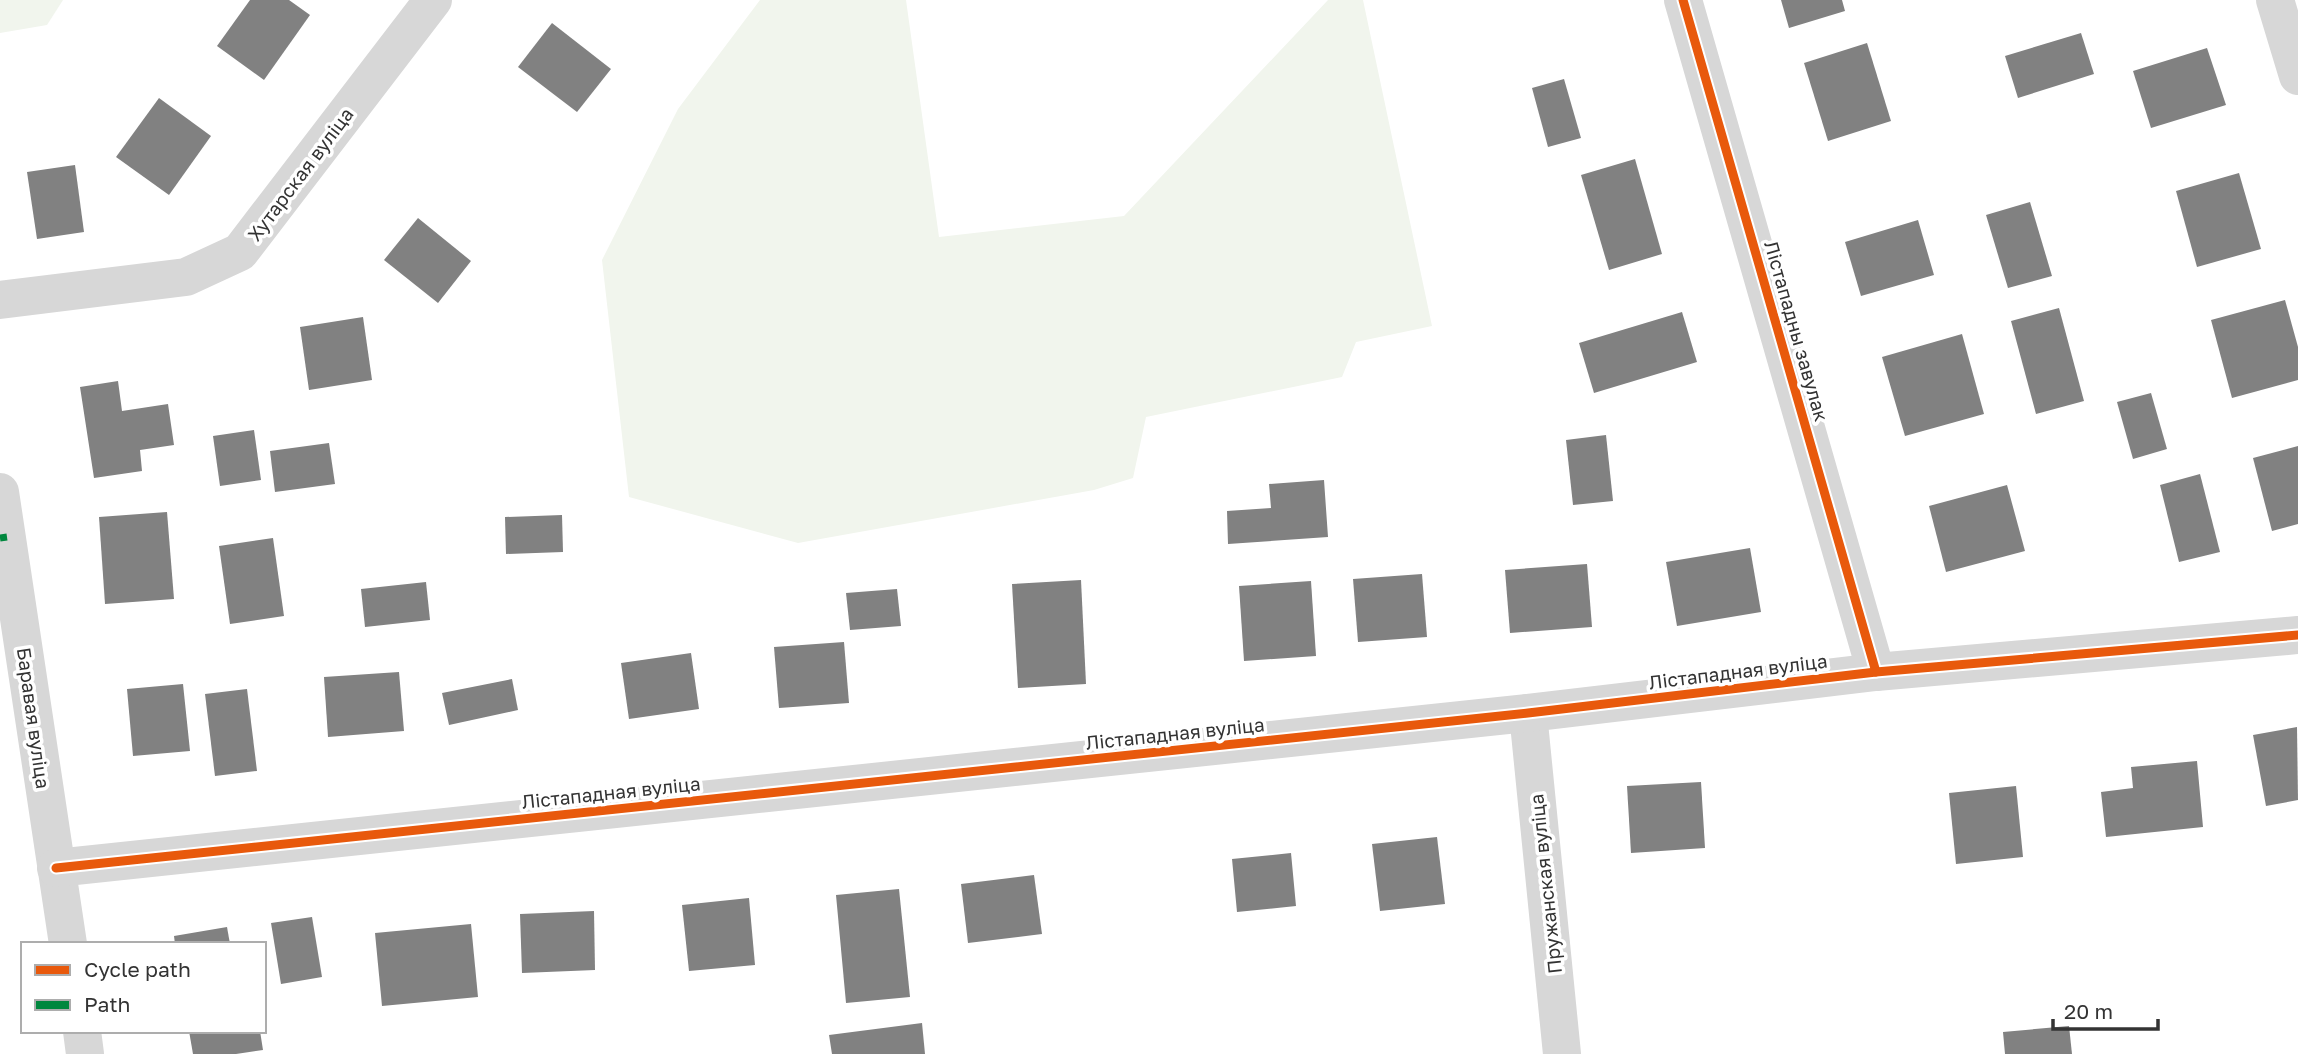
<svg xmlns="http://www.w3.org/2000/svg" width="2298" height="1054" font-family="'Golos Text',sans-serif">
<style>
.green{fill:#f1f5ed}
.building{fill:#818181}
.lines{fill:none;stroke-linecap:round;stroke-linejoin:round}
.minor{stroke:#d7d7d7;stroke-width:38}
.quiet{stroke:#00873e;stroke-width:7;stroke-dasharray:14 7;stroke-linecap:butt}
.cycleway-casing{stroke:#fff;stroke-width:13}
.cycleway{stroke:#e8590c;stroke-width:9}
.labels{text-anchor:middle;dominant-baseline:central;stroke-width:7;stroke-linejoin:round;paint-order:stroke}
.street-label{font-size:19px;fill:#333;stroke:#fff}
</style>
<rect width="100%" height="100%" fill="#fff"/>
<g class="green">
<polygon points="0,0 63,0 47,25 0,33"/>
<polygon points="760,0 906,0 939,237 1124,216 1328,0 1363,0 1432,326 1356,342 1342,377 1146,417 1133,478 1094,490 798,543 629,497 602,260 678,109"/>
</g>
<g class="building">
<polygon points="250,0 289,0 310,15 264,80 217,46"/>
<polygon points="1781,0 1842,0 1845,11 1789,28"/>
<polygon points="552,23 611,69 577,112 518,67"/>
<polygon points="2081,33 2094,74 2018,98 2005,56"/>
<polygon points="1867,43 1891,121 1828,141 1804,63"/>
<polygon points="2207,48 2226,105 2151,128 2133,71"/>
<polygon points="1564,79 1581,138 1548,147 1532,88"/>
<polygon points="159,98 211,136 169,195 116,157"/>
<polygon points="1635,159 1662,254 1609,270 1581,175"/>
<polygon points="75,165 84,232 37,239 27,172"/>
<polygon points="2239,173 2261,249 2197,267 2176,191"/>
<polygon points="2030,202 2052,276 2008,288 1986,215"/>
<polygon points="418,218 471,261 438,303 384,260"/>
<polygon points="1918,220 1934,275 1861,296 1845,242"/>
<polygon points="2285,300 2298,347 2298,380 2232,398 2211,320"/>
<polygon points="2059,308 2084,401 2036,414 2011,321"/>
<polygon points="1682,312 1697,362 1594,393 1579,343"/>
<polygon points="363,317 372,380 309,390 300,327"/>
<polygon points="1962,334 1984,414 1905,436 1882,357"/>
<polygon points="118,381 122,411 168,404 174,445 140,450 142,471 94,478 80,387"/>
<polygon points="2151,393 2167,449 2133,459 2117,402"/>
<polygon points="254,430 261,480 220,486 213,436"/>
<polygon points="1606,435 1613,501 1573,505 1566,440"/>
<polygon points="329,443 335,484 275,492 270,451"/>
<polygon points="2298,446 2298,524 2272,531 2253,458"/>
<polygon points="2200,474 2220,552 2179,562 2160,485"/>
<polygon points="1324,480 1328,537 1228,544 1227,511 1271,508 1269,484"/>
<polygon points="2007,485 2025,551 1946,572 1929,506"/>
<polygon points="167,512 174,599 105,604 99,517"/>
<polygon points="562,515 563,552 506,554 505,517"/>
<polygon points="273,538 284,616 230,624 219,546"/>
<polygon points="1750,548 1761,612 1677,626 1666,562"/>
<polygon points="1587,564 1592,627 1510,633 1505,570"/>
<polygon points="1422,574 1427,637 1358,642 1353,579"/>
<polygon points="1081,580 1086,684 1018,688 1012,584"/>
<polygon points="1311,581 1316,656 1244,661 1239,586"/>
<polygon points="426,582 430,620 365,627 361,589"/>
<polygon points="897,589 901,626 850,630 846,593"/>
<polygon points="844,642 849,703 779,708 774,647"/>
<polygon points="691,653 699,709 629,719 621,663"/>
<polygon points="399,672 404,731 328,737 324,677"/>
<polygon points="512,679 518,710 449,725 442,693"/>
<polygon points="183,684 190,751 133,756 127,689"/>
<polygon points="247,689 257,771 215,776 205,694"/>
<polygon points="2297,727 2298,800 2266,806 2253,735"/>
<polygon points="2197,761 2203,827 2106,837 2101,792 2133,788 2131,767"/>
<polygon points="1701,782 1705,848 1631,853 1627,786"/>
<polygon points="2016,786 2023,857 1956,864 1949,793"/>
<polygon points="1437,837 1445,904 1380,911 1372,844"/>
<polygon points="1291,853 1296,906 1237,912 1232,859"/>
<polygon points="1034,875 1042,934 968,943 961,884"/>
<polygon points="899,889 910,997 846,1003 836,895"/>
<polygon points="749,898 755,965 689,971 682,905"/>
<polygon points="594,911 595,970 522,973 520,914"/>
<polygon points="312,917 322,977 281,984 271,923"/>
<polygon points="471,924 478,997 382,1006 375,933"/>
<polygon points="227,927 230,944 175,944 174,936"/>
<polygon points="922,1023 925,1054 832,1054 829,1035"/>
<polygon points="2069,1026 2072,1054 2005,1054 2003,1032"/>
<polygon points="189,1031 260,1031 263,1050 236,1054 193,1054"/>
</g>
<g class="lines">
<g class="minor">
<polyline points="1683,0 1876,672"/>
<polyline points="2275,0 2298,76"/>
<polyline points="0,300 186,277 240,252 433,0"/>
<polyline points="0,492 68,944"/>
<polyline points="1528,713 1562,1054"/>
<polyline points="56,868 1528,713 1876,672 2298,635"/>
<polyline points="82,1031 85,1054"/>
</g>
<polyline class="quiet" points="0,538 7,537"/>
<defs>
<g id="cycleway">
<polyline points="1683,0 1876,672"/>
<polyline points="56,868 1528,713 1876,672 2298,635"/>
</g>
</defs>
<use href="#cycleway" class="cycleway-casing"/>
<use href="#cycleway" class="cycleway"/>
</g>
<g class="labels">
<g class="street-label">
<text transform="translate(300 174) rotate(-53)">Хутарская вуліца</text>
<text transform="translate(1797 331) rotate(74)">Лістападны завулак</text>
<text transform="translate(1738 671) rotate(-7)">Лістападная вуліца</text>
<text transform="translate(34 718) rotate(82)">Баравая вуліца</text>
<text transform="translate(1175 733) rotate(-6)">Лістападная вуліца</text>
<text transform="translate(611 792) rotate(-6)">Лістападная вуліца</text>
<text transform="translate(1545 884) rotate(-96)">Пружанская вуліца</text>
</g>
</g>
<rect x="21" y="942" width="245" height="91" fill="#ffffff" stroke="#adadad" stroke-width="2"/>
<rect x="35" y="965" width="35" height="10" fill="#e8590c" stroke="#adadad" stroke-width="2"/>
<text x="84" y="977" font-size="21" fill="#333333">Cycle path</text>
<rect x="35" y="1000" width="35" height="10" fill="#00873e" stroke="#adadad" stroke-width="2"/>
<text x="84" y="1012" font-size="21" fill="#333333">Path</text>
<path d="M2053 1019v10h105v-10" fill="none" stroke="#333333" stroke-width="3.5"/>
<text x="2064" y="1019" font-size="21" fill="#333333" stroke="#ffffff" stroke-width="5" paint-order="stroke">20 m</text>
</svg>
